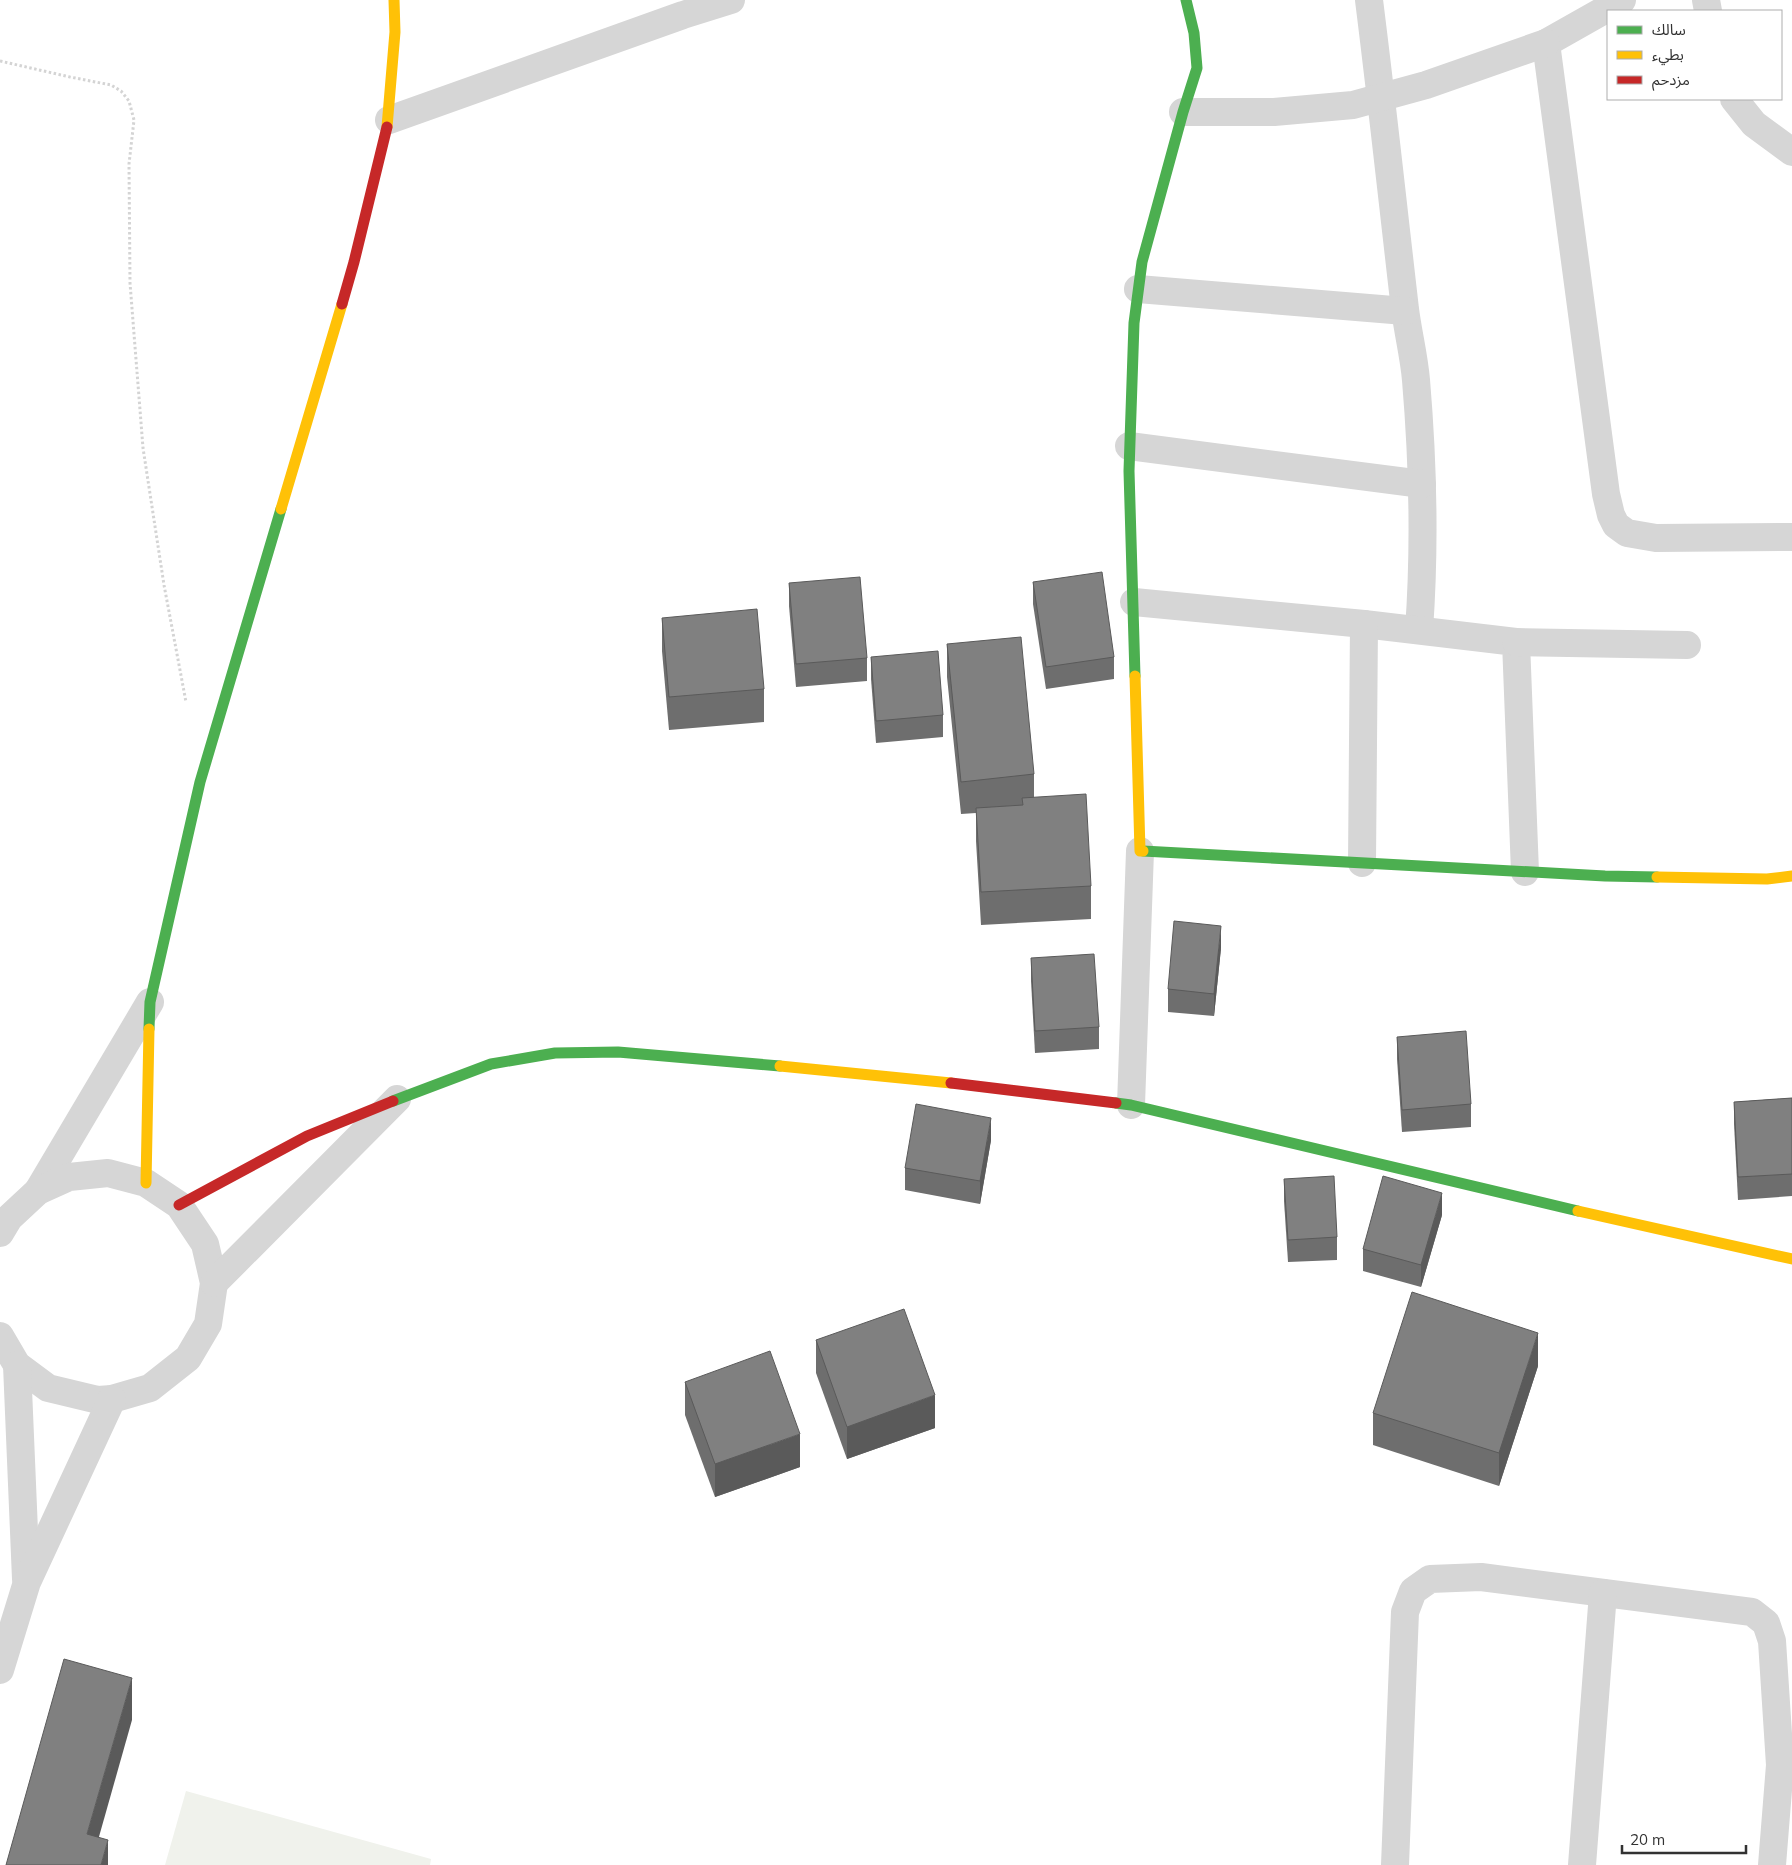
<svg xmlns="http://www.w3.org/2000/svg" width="1792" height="1865" font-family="Mulish,'Noto Sans Arabic',sans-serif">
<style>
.green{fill:#f0f2ec}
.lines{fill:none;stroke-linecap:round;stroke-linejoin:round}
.path{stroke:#d4d4d4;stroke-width:3;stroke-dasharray:2.5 2.5;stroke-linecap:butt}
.street{stroke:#d6d6d6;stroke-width:28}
.fast{stroke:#4caf50;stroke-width:11}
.slow{stroke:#ffc107;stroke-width:11}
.jam{stroke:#c62828;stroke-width:11}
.wall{fill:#6e6e6e}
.shaded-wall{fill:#5a5a5a}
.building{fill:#808080;stroke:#5a5a5a}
</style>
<rect width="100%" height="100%" fill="#fff"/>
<polygon class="green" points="186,1791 431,1859 430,1865 165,1865"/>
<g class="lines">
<polyline class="path" points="0,61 70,77 111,85 121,91 129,101 134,120 129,164 130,283 143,448 164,585 186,702"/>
<g class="street">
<path d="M1369,0C1382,103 1393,206 1405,309C1408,333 1414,356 1416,380C1423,463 1425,547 1419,630"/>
<polyline points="1622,0 1546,43 1606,494 1611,515 1616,525 1627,533 1656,538 1792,537"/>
<polyline points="1706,0 1708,11"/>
<polyline points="1734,99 1754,124 1792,152"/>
<polyline points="1183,112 1274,112 1353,105 1426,85 1546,43"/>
<polyline points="389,120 683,15 731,0"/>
<polyline points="1138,289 1405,311"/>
<polyline points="1129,446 1422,484"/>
<polyline points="1134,602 1364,624 1516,642 1525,872"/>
<polyline points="1516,642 1687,645"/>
<polyline points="1362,863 1364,624"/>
<polyline points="1131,1105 1140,851"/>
<polyline points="38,1191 150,1002"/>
<polyline points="0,1233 9,1218 38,1191 69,1177 108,1173 146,1183 179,1205 205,1244 214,1283 208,1324 188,1358 150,1388 112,1399 98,1400 48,1388 17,1365 0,1336"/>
<polyline points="214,1283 397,1099"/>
<polyline points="17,1365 26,1579"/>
<polyline points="0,1670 27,1582 112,1399"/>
<polyline points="1395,1865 1405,1612 1413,1591 1430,1579 1481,1577 1752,1612 1766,1623 1772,1641 1780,1765 1772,1865"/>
<polyline points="1582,1865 1603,1593"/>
</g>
<g class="fast">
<polyline points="1135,676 1129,471 1134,323 1142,262 1183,112 1197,68 1194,33 1186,0"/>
<polyline points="1143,851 1605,876 1657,877"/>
<polyline points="149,1029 150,1002 200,782 281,509"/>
<polyline points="393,1101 491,1064 555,1053 618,1052 780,1066"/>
<polyline points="1116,1103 1131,1105 1578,1211"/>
</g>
<g class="slow">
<polyline points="387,127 395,32 394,0"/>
<polyline points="281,509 342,304"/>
<polyline points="1135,676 1140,851 1143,851"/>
<polyline points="1657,877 1767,879 1792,876"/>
<polyline points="780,1066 951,1083"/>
<polyline points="146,1183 149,1029"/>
<polyline points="1578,1211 1792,1259"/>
</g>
<g class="jam">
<polyline points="342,304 354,262 387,127"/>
<polyline points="951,1083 1116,1103"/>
<polyline points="179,1205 307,1136 393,1101"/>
</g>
</g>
<g class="wall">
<polygon points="1033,582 1114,657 1114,679 1046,689 1033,604"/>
<polygon points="789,583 867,658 867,681 796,687 789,606"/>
<polygon points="662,618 764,689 764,722 669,730 662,651"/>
<polygon points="947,644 1034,774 1034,797 1091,886 1091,919 981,925 976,841 976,813 961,814 947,677"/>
<polygon points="871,657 943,715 943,737 876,743 871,679"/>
<polygon points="1221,948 1214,1016 1168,1012 1168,989"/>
<polygon points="1031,958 1099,1027 1099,1049 1035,1053 1031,981"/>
<polygon points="1397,1037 1471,1104 1471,1127 1402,1132 1397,1059"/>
<polygon points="1792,1098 1792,1196 1738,1200 1734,1124 1734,1102"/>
<polygon points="991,1140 980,1204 905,1190 905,1168"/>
<polygon points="1284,1179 1337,1237 1337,1260 1288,1262 1284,1201"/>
<polygon points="1442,1215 1421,1287 1363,1271 1363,1249"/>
<polygon points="816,1340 935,1428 847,1459 816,1373"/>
<polygon points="1538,1366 1499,1486 1373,1445 1373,1413"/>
<polygon points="685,1382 800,1467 715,1497 685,1415"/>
</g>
<g class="shaded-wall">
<polygon points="1221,926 1221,948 1214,1016 1214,994"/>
<polygon points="991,1118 991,1140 980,1204 980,1181"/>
<polygon points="1442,1193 1442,1215 1421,1287 1421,1265"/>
<polygon points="1538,1333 1538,1366 1499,1486 1499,1453"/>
<polygon points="935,1395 935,1428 847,1459 847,1427"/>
<polygon points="800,1434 800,1467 715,1497 715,1464"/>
<polygon points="132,1678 132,1720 91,1865 87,1834"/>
<polygon points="108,1840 108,1865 101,1865"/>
</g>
<g class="building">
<polygon points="1102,572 1114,657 1046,667 1033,582"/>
<polygon points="860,577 867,658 796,664 789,583"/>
<polygon points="757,609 764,689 669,697 662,618"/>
<polygon points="1021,637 1034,774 961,782 947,644"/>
<polygon points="938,651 943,715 876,721 871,657"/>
<polygon points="1086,794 1091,886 981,892 976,808 1023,805 1022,798"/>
<polygon points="1174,921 1221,926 1214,994 1168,989"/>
<polygon points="1094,954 1099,1027 1035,1031 1031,958"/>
<polygon points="1466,1031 1471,1104 1402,1110 1397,1037"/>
<polygon points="1792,1098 1792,1174 1738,1177 1734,1102"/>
<polygon points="916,1104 991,1118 980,1181 905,1168"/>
<polygon points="1334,1176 1337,1237 1288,1240 1284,1179"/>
<polygon points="1383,1176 1442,1193 1421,1265 1363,1249"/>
<polygon points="1412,1292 1538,1333 1499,1453 1373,1413"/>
<polygon points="904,1309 935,1395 847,1427 816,1340"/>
<polygon points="770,1351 800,1434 715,1464 685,1382"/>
<polygon points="64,1659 132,1678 87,1834 108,1840 101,1865 6,1865"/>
</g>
<rect x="1607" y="10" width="175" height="90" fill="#ffffff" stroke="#adadad"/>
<rect x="1617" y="26" width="25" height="8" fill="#4caf50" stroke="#adadad"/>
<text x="1652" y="35" font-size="15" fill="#323232">سالك</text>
<rect x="1617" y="51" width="25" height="8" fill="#ffc107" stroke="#adadad"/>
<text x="1652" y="60" font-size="15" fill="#323232">بطيء</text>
<rect x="1617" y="76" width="25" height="8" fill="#c62828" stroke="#adadad"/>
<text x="1652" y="85" font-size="15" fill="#323232">مزدحم</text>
<path d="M1622 1845v8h124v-8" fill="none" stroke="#323232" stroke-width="2.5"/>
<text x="1630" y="1845" font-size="15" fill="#323232" stroke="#ffffff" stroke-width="4" paint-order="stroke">20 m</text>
</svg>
